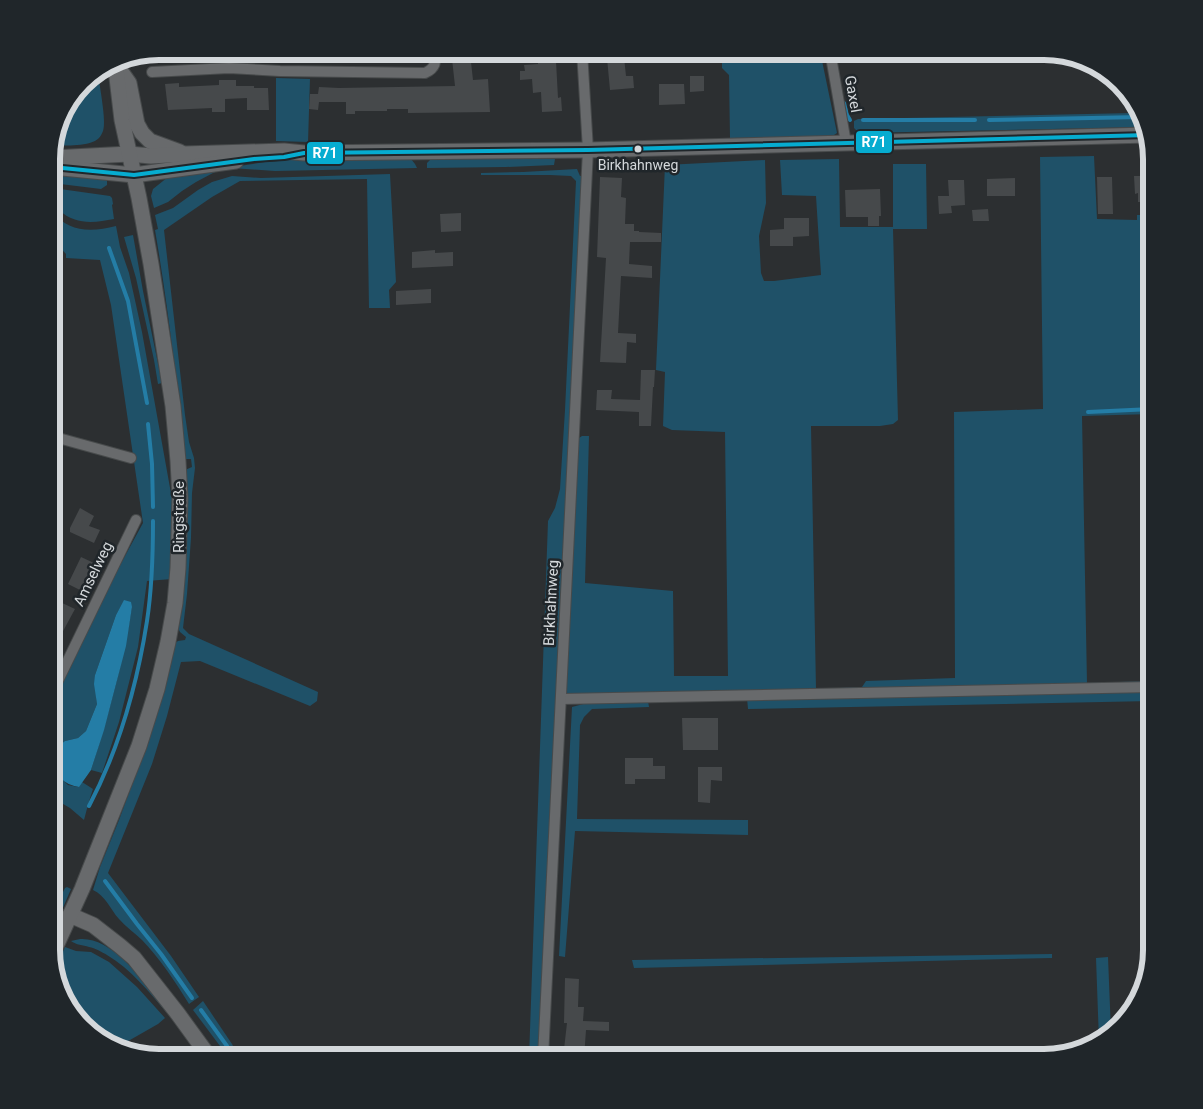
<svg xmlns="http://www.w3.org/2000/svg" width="1203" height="1109" font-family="Roboto,sans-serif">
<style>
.green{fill:#1f5168}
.water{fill:#247da6}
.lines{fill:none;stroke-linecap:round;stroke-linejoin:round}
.stream{stroke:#247da6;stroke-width:4}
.building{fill:#46494b}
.street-casing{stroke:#474a4b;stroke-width:12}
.secondary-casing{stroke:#474a4b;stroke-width:17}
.street{stroke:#686a6c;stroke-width:10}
.secondary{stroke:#686a6c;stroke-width:15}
.bus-1-casing{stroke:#20262a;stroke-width:8}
.bus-1{stroke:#06acd0;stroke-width:4}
.bus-dot{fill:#d4d8db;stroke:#20262a;stroke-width:2}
.labels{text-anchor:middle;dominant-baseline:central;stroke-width:5;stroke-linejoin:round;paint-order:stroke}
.bus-label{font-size:14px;fill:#d4d8db;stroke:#20262a}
.street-label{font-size:15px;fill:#d4d8db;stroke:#20262a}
.rim{fill:none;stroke:#d4d8db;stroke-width:6}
.line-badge{stroke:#20262a;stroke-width:2}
.badge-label{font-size:14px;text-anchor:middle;font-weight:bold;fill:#fff}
</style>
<rect width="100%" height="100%" fill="#2c2f31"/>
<g class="green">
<polygon points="722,51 820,51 837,133 834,135 828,137 730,138 729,75 722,68"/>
<path d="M98,72C99,84 107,122 103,131C102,133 101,136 99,138C90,147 65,145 53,146L62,112L88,78Z"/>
<polygon points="276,78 310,79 308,142 276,141"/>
<polygon points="1133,113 1140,113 1143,117 1146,127 859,133 854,128 854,121 858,119"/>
<polygon points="1094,156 1097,219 1137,220 1137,215 1152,215 1152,414 1082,416 1087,683 1152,681 1152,684 571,696 567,694 566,686 579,438 582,436 589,436 585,583 673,591 674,676 728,676 725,432 672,430 663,426 665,372 656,370 665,165 765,160 766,203 759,236 761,273 764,281 774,281 821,275 816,196 782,195 780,160 839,159 840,227 893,227 893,164 926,164 927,229 893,229 898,420 893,424 880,426 811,426 816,689 862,687 866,681 955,678 954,412 1043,409 1040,157"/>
<polygon points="433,157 497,157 555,159 554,165 506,167 427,168 427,163"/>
<polygon points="411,159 415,164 417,168 275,171 232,168 223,169 213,173 196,182 182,191 168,202 154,208 151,196 153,189 168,177 265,162 291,160"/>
<polygon points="577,169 580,176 584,176 538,1058 529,1058 548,521 555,508 560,489 565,410 576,181 571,176 550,175 481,175 481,173 523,172"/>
<polygon points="52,174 107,178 107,185 101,189 52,183"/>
<path d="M390,174L396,282L389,290L390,308H369L367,179L240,181L212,197L164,230L185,415L189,442L194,458L195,468L192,493L191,538L187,594L183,628L189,634L318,692L317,701L310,706L200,661L181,662L167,716L152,764L108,873L171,956L199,997L189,1004C175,981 160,959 142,940C135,933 126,927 119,919C110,909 106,896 93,890L100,867L119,820L152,730L166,682L175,643L178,641L185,640L186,637L180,632L178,628L185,470L192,467L191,459H184C177,382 168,306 155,230L158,229L155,215L173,208L198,190L212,182L232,176L261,178Z"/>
<path d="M53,188L110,196L112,198L113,204L112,205L114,219C94,223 75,225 59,210C57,207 53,204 52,200C51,197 52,192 52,189Z"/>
<path d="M52,211C68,233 92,232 116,226L120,247L129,273L142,332L174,510L172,579L147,581L138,647L119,722L102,773L91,770C108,717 123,663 132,607L124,601L116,615L95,675L97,704L86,731L78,738L65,741L57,774L68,785L78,787L82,782L93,789C89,800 87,809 84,820L70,808L51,797V704L119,567L143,523L111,305L100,260L66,258V254L52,239Z"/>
<polygon points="133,235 143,291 162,383 158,384 154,360 136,278 124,237"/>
<polygon points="1152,690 1152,701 748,709 747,698"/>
<polygon points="648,701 649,707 592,709 584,717 580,725 577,819 748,820 748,835 575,831 565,957 559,956 572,707 587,703"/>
<polygon points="51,827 60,831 63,838 51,866"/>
<polygon points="67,887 71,889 52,933 51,916 65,888"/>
<path d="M80,939C109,937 138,973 153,994C158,1000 164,1006 167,1013C149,992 131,969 107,955C102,952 95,948 89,947C83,945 76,945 71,941Z"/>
<polygon points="65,947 76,951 91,952 109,962 137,987 165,1018 158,1024 116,1048 83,1026 60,992 54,969"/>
<polygon points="1052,954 1052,958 634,968 632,960"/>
<polygon points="1108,957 1111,1032 1099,1041 1096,958"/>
<polygon points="203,1001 232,1044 235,1050 235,1058 229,1058 193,1010"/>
</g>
<path class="water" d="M124,600L131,602L132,607L126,646L104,730L91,770L79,787C60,784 52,771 52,752L65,741L78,738L86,731L97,704L94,684L95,675L116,615Z"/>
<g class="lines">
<g class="stream">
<polyline points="844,103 847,115 850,120"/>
<polyline points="863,120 975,120"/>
<polyline points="989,120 1141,117"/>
<polyline points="109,248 128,301 147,403"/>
<polyline points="1088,412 1152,409"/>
<polyline points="148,424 152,464 153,507"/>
<path d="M89,806C119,749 137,685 147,621C152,588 153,554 153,521"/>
<polyline points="105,881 137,924 161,954 192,998"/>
<polyline points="201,1010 227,1046 229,1054"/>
</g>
</g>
<g class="building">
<polygon points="460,51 474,51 475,62 471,62 473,80 488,79 490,112 408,113 408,109 387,109 387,111 355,111 355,114 346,114 346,102 319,102 318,110 309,109 310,94 318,94 319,87 339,88 455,86 452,59 460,58"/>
<polygon points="537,51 558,51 559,61 556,61 558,98 561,97 562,111 542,112 541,92 533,93 532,79 520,80 520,71 525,71 524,65 538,64"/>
<polygon points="624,57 626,76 633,76 634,88 610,90 607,58"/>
<polygon points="690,76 704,76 704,91 690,92"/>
<polygon points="219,80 236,80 236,86 254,86 254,88 268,88 269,110 247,110 247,98 225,99 225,112 212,112 212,108 168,110 165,84 179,83 179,87 219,85"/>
<polygon points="659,84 684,84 685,104 659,105"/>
<polygon points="1134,176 1152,176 1151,202 1138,202 1138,193 1135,194"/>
<polygon points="600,177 622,178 621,197 626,198 625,224 634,224 634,231 639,231 639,232 661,233 661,242 630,242 629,264 652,266 652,278 621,276 618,333 636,334 636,343 627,342 626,363 600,362 606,258 597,257"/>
<polygon points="1097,177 1112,177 1113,214 1098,214"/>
<polygon points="1015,178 1015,196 987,196 987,179"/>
<polygon points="948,180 964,180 965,205 951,206 952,213 939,214 938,196 949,196"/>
<polygon points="880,189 881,216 879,216 879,226 868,226 868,217 846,217 845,190"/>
<polygon points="988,209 989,221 973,221 972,210"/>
<polygon points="461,213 461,231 441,232 440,214"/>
<polygon points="784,218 809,218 809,236 793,237 793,246 770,246 770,230 784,229"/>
<polygon points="435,250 435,253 453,252 453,266 412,268 412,252"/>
<polygon points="431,289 431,303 396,305 396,291"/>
<polygon points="641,370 655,370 654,387 653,387 651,426 639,426 639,412 596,410 597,390 612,390 611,399 640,400"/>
<polygon points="80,508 94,516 89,526 100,530 94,543 70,532 70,528"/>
<polygon points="81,557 94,563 91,569 93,569 82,591 68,584"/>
<polygon points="51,576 63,581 51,606"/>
<polygon points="60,602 75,609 62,633 51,628 51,621"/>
<polygon points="682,718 718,718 718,750 683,750"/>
<polygon points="625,758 653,758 653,766 665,766 665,779 635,779 635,784 625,784"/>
<polygon points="698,767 722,767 722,781 711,780 710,803 698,802"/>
<polygon points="565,978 579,979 578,1007 584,1007 583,1021 609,1022 609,1031 586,1030 584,1058 563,1058 567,1023 564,1023"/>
<polygon points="171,1046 178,1058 159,1058 152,1056"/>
</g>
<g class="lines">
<defs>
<g id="street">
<polyline points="830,51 846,143"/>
<path d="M152,72L229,68L280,71L425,73C436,68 436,62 435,51"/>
<polyline points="51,436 131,458"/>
<polyline points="51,695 136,520"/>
<polyline points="561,699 1152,687"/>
<polyline points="543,1058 588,150 582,51"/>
</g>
<g id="secondary">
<polyline points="117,66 129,83 137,124 142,133 150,141 180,152"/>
<polyline points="52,158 129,154 151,156 184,154 284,151 304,153 588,150 1148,135"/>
<polyline points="52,167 134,175 236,161"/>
<polyline points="70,915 93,925 120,946 134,958 178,1014 210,1058"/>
<polyline points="51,957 82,889 139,746 157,689 168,642 175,603 178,568 180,498 178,461 173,406 151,264 139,198 122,120 115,61"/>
</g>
</defs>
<use href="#street" class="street-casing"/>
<use href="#secondary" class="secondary-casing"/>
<use href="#street" class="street"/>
<use href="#secondary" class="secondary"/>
<defs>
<polyline id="bus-1" points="52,167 134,175 254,159 284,157 304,153 588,150 1148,135"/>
</defs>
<use href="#bus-1" class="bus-1-casing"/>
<use href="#bus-1" class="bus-1"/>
</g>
<circle class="bus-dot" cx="638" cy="149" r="4.5"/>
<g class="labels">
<g class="bus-label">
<text x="638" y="165">Birkhahnweg</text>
</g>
<g class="street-label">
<text transform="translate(853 94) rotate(80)">Gaxel</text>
<text transform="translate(179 517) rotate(-90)">Ringstraße</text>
<text transform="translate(93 574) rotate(-64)">Amselweg</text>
<text transform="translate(551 603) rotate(-87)">Birkhahnweg</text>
</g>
</g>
<path d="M0 0H1203V1109H0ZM159 60H1044A99 99 0 0 1 1143 159V950A99 99 0 0 1 1044 1049H159A99 99 0 0 1 60 950V159A99 99 0 0 1 159 60Z" fill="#20262a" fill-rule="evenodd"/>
<path class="rim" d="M159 60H1044A99 99 0 0 1 1143 159V950A99 99 0 0 1 1044 1049H159A99 99 0 0 1 60 950V159A99 99 0 0 1 159 60Z"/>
<g class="line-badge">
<rect x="855" y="130" width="38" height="24" rx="5" fill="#06acd0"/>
<rect x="306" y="141" width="38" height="24" rx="5" fill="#06acd0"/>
</g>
<g class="badge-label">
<text x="874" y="147">R71</text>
<text x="325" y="158">R71</text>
</g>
</svg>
